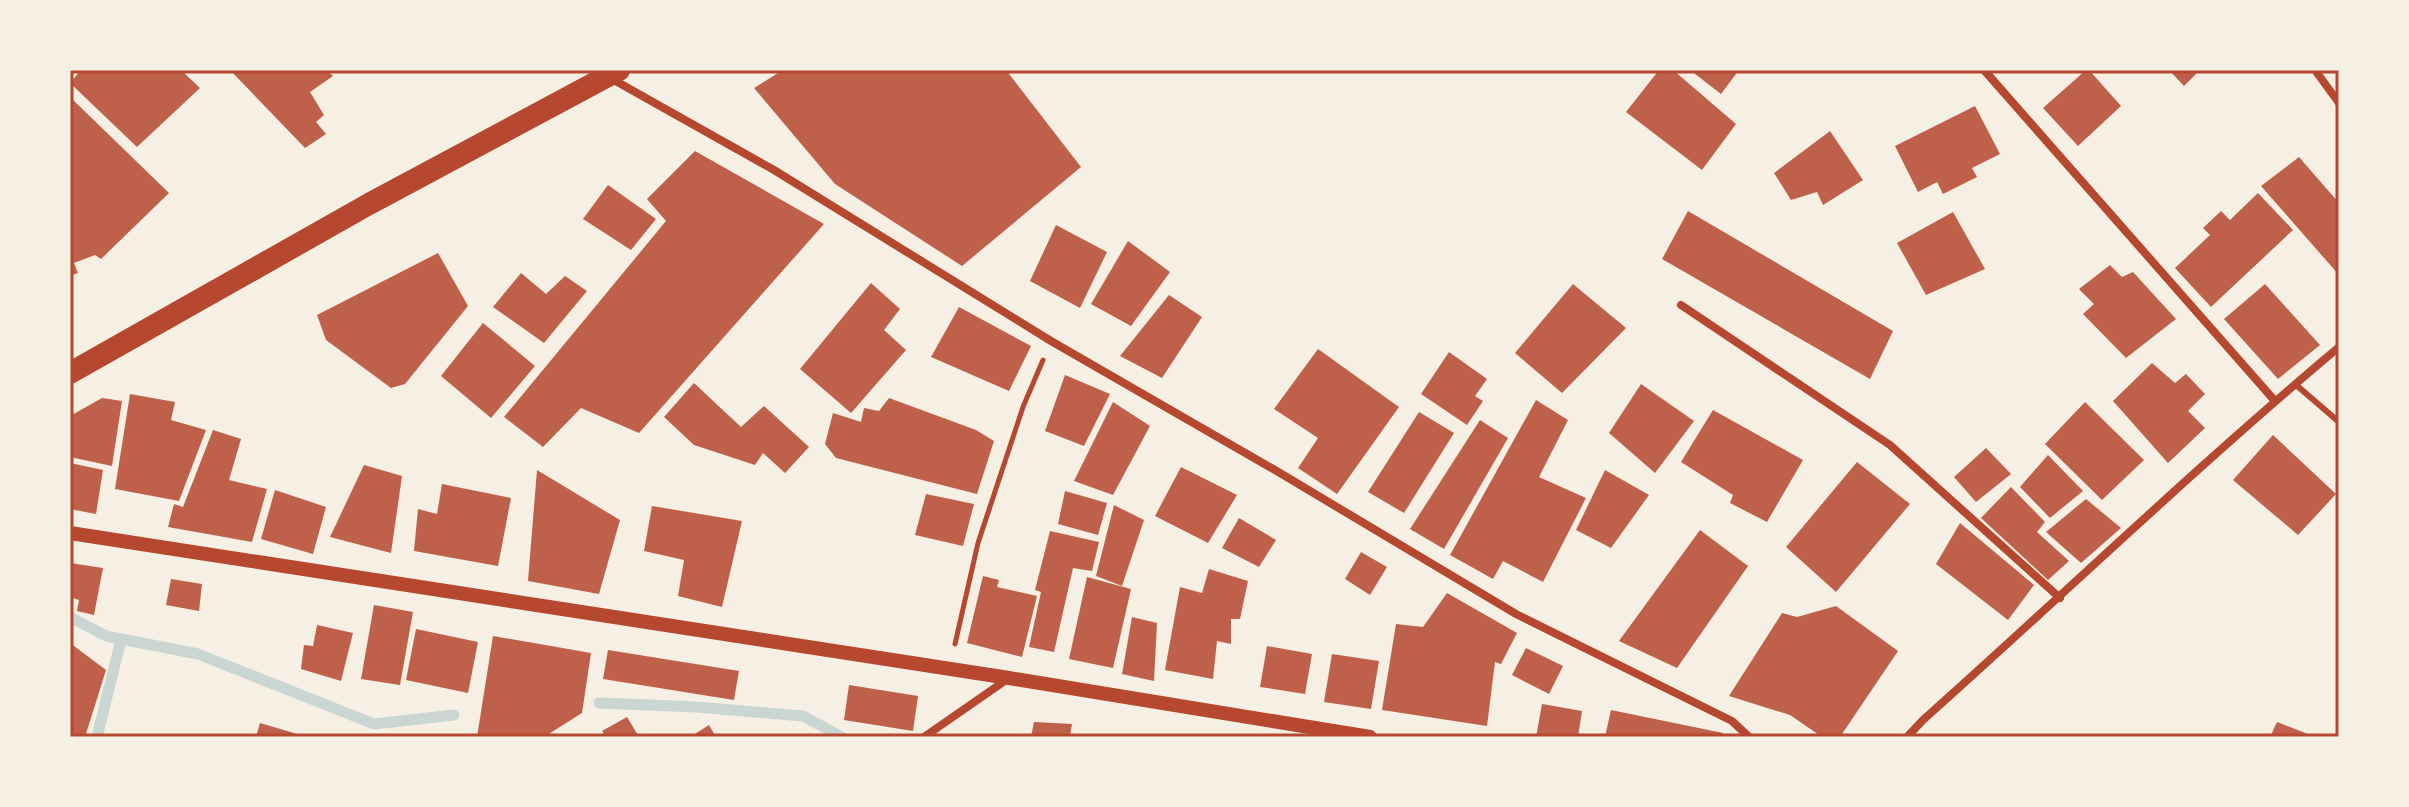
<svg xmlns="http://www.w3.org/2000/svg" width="2409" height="807" font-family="'Exo 2',sans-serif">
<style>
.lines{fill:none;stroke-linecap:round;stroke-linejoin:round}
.stream{stroke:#c9d6d2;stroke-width:11}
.building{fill:#bf614a}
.path{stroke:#b5482f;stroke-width:5}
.service{stroke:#b5482f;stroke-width:6}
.minor{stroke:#b5482f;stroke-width:8}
.tertiary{stroke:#b5482f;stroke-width:14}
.trunk{stroke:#b5482f;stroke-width:22}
.neatline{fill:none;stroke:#b5482f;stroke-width:3}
</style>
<rect width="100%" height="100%" fill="#f6efe4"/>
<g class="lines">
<g class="stream">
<polyline points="70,617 106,636 198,654 374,724 454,715"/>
<polyline points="599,703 696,707 803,716 842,737"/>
<polyline points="97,737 121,640"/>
</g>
</g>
<g class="building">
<polygon points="81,70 181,70 200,88 137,147 70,83"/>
<polygon points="230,70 327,70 333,76 310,92 324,115 316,122 326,134 305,148"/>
<polygon points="783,70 1006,70 1081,167 962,266 835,184 754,88"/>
<polygon points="1659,70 1673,70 1736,124 1702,170 1626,112"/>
<polygon points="1690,70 1739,70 1721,94"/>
<polygon points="2086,70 2089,70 2121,106 2078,146 2043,108"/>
<polygon points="2169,70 2200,70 2184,86"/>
<polygon points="70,97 169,193 101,259 95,255 74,263 78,273 70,276"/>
<polygon points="1975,106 2000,154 1972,168 1977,177 1943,194 1937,182 1918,192 1895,146"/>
<polygon points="1830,131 1863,180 1823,205 1817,192 1791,200 1774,173"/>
<polygon points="695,151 824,224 639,433 581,408 543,447 504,417 666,221 647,199"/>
<polygon points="2299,157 2339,203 2339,275 2261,186"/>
<polygon points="608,185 656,219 631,250 583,219"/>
<polygon points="2258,193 2293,230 2211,307 2175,268 2210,235 2203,228 2221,211 2230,220"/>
<polygon points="1688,211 1893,331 1870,379 1662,259"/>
<polygon points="1953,212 1985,269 1926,295 1897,243"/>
<polygon points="1056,225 1107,252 1080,308 1030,281"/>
<polygon points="1128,241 1170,272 1131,326 1091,304"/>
<polygon points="438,253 468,306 405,384 391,388 326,340 317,315"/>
<polygon points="2110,265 2122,277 2133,272 2176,319 2126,358 2083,314 2094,304 2079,289"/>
<polygon points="521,273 546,294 565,276 587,291 544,343 493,307"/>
<polygon points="871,283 900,309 884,330 906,350 851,413 800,369"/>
<polygon points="1573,284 1626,328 1562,393 1515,353"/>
<polygon points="2265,284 2320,345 2278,379 2224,319"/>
<polygon points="1169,295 1202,317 1162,378 1120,356"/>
<polygon points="959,307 1031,346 1009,391 931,357"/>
<polygon points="483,323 535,366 491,418 441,376"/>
<polygon points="1318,349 1399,407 1337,494 1298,468 1318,438 1274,409"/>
<polygon points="1449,352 1487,379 1475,396 1483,401 1467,425 1421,394"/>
<polygon points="2152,363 2175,383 2186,374 2205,394 2188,411 2205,428 2168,463 2113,401"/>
<polygon points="1065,375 1110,394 1084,446 1045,431"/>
<polygon points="694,383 741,427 764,406 809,447 785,473 763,453 755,465 694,445 664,417"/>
<polygon points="1641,384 1694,421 1655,473 1609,433"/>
<polygon points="130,394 175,402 171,420 206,430 179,501 115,489"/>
<polygon points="102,398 122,401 112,466 70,457 70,416"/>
<polygon points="889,398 976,430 994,441 977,494 836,458 825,444 833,413 861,422 864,408 879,411"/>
<polygon points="1536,400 1568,420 1539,477 1586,498 1543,582 1503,561 1493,579 1450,555"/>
<polygon points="1113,402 1150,426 1113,495 1074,481"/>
<polygon points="2085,402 2144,460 2102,500 2045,444"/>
<polygon points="1713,410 1803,460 1767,522 1730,503 1733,495 1681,462"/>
<polygon points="1419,412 1454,433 1404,513 1368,492"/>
<polygon points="1480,420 1508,438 1444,549 1410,529"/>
<polygon points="213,430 241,439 229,480 267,489 252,542 168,527 174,504 183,507"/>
<polygon points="2273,435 2336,494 2298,535 2233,480"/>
<polygon points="1986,448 2011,474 1976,502 1954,477"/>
<polygon points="2048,455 2083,491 2050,518 2020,487"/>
<polygon points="1857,462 1910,504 1836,592 1786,547"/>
<polygon points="70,463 103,470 96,514 70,509"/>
<polygon points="364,465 402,476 391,553 330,537"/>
<polygon points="1181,467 1237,495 1208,543 1155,516"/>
<polygon points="537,470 620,520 599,594 528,581"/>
<polygon points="1605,470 1649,495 1611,548 1576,530"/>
<polygon points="442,484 511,498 498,566 414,551 418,509 437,514"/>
<polygon points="2011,487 2045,522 2037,532 2069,561 2048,580 1981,518"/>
<polygon points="275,490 326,507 313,554 261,539"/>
<polygon points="1065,491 1107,503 1098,535 1058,524"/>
<polygon points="926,494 974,504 963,546 915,535"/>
<polygon points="2086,499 2121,528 2081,563 2046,532"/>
<polygon points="1114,505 1144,520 1122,586 1096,576"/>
<polygon points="652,506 742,521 722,607 678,596 684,560 644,551"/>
<polygon points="1239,518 1276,540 1259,567 1222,548"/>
<polygon points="1960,523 2034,585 2008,620 1936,564"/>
<polygon points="1700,530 1748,566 1677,668 1619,641"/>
<polygon points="1050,531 1099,542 1092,571 1073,568 1054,652 1029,647 1041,592 1035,590"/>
<polygon points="1361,552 1387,567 1370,595 1345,579"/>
<polygon points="70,563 103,568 94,615 77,611 79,600 70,597"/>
<polygon points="1209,569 1248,581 1240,619 1231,619 1231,644 1217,641 1213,679 1165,670 1180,587 1202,593"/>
<polygon points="983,576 999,580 997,587 1037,596 1022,657 967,643"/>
<polygon points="1087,577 1131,589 1113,668 1069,659"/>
<polygon points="171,579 202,584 199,611 166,605"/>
<polygon points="1447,593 1517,633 1501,664 1495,662 1487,726 1382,710 1396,624 1423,627"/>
<polygon points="374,605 413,612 400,685 361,679"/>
<polygon points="1836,606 1898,651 1840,737 1822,737 1790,715 1729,696 1782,613 1797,617"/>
<polygon points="1132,617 1157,623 1154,681 1122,674"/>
<polygon points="317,625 353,633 341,681 301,669 304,645 313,646"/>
<polygon points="416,629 478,642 468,693 406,680"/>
<polygon points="493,636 591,653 582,713 544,737 477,737"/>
<polygon points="70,643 106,670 85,737 70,737"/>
<polygon points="1267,646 1312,654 1305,694 1260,687"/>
<polygon points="1526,648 1563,666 1549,694 1512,675"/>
<polygon points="608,650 739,671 734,700 603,679"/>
<polygon points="1332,654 1379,661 1371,709 1324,702"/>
<polygon points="849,685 918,696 913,731 844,720"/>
<polygon points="1542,704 1582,711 1578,737 1536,737"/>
<polygon points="1611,710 1723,733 1723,737 1605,737"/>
<polygon points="627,717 639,737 606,737 602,731"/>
<polygon points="1034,722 1072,724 1070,737 1031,737"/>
<polygon points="2277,722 2316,737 2270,737"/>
<polygon points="260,723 304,736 304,737 256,737"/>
<polygon points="709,725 716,737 690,737"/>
</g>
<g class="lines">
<polyline class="path" points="955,644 978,543 1023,407 1043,360"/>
<polyline class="service" points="2295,384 2339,422"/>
<g class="minor">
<polyline points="1984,70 2275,401"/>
<polyline points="2315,70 2339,103"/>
<polyline points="612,79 774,170 1051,341 1275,470 1516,614 1732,721 1749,737"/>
<polyline points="1681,305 1890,445 2060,598"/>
<polyline points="924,737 1009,678"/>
<path d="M1907,737L1923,720C2062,596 2196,467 2339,347"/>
</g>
<polyline class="tertiary" points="70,533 1009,678 1370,737"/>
<polyline class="trunk" points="70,373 369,204 619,70"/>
</g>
<rect width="2409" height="807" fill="none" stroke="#f6efe4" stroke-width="144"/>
<rect x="72" y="72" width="2265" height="663" class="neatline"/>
</svg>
